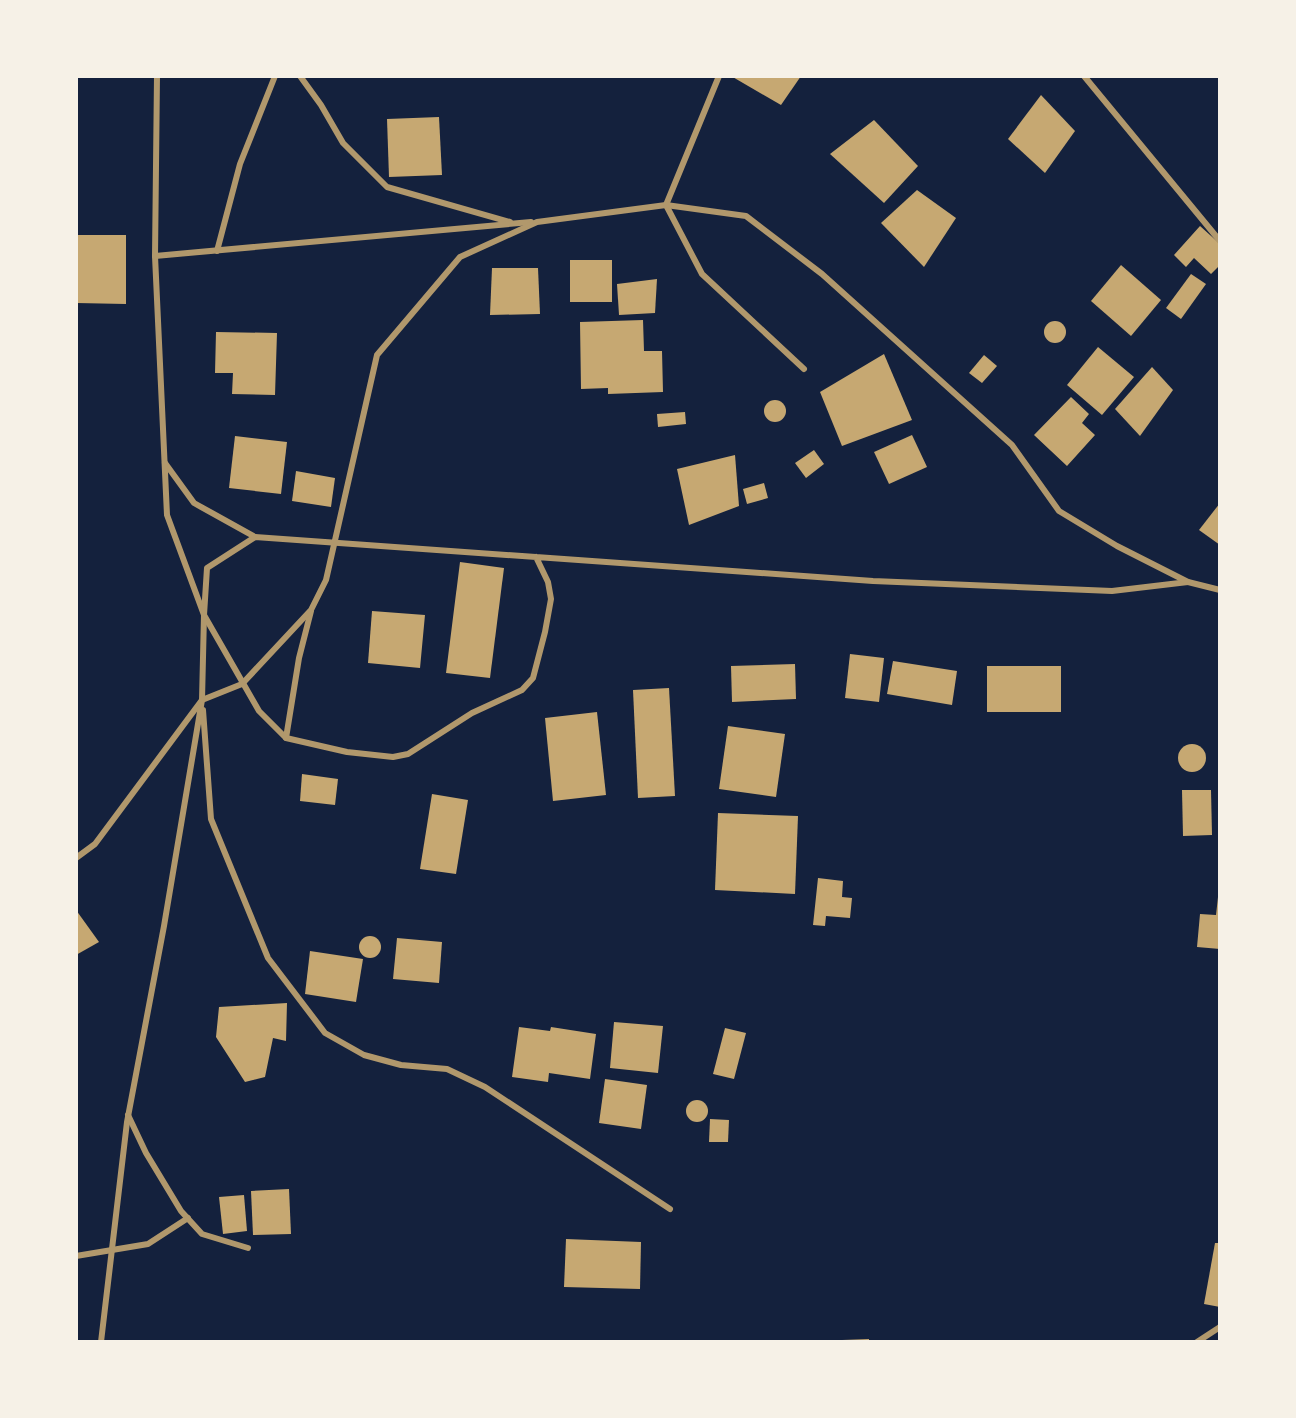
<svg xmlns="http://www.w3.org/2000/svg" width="1296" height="1418" font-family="'Open Sans',sans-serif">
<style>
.building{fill:#c6a872}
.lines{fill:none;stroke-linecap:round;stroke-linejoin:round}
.minor{stroke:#b1986c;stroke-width:6}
</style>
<rect width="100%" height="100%" fill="#14213d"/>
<g class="building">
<polygon points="731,76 801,76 781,105"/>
<polygon points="1041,95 1075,131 1045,173 1008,139"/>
<polygon points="439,117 442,175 389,177 387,119"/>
<polygon points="874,120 918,166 884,203 830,154"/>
<polygon points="917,190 956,218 924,267 881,223"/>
<polygon points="1200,226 1220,244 1220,265 1211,274 1194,258 1186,267 1174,255"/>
<polygon points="76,235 126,235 126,304 76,303"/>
<rect x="570" y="260" width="42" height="42"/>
<polygon points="1121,265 1161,300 1131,336 1091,301"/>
<polygon points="492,268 538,268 540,314 490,315"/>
<polygon points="1191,274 1206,284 1181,319 1166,308"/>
<polygon points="657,279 655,313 619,315 617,284"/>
<polygon points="643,320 644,351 662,351 663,392 608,394 608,388 581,389 580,322"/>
<circle cx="1055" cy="332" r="11"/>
<polygon points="216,332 277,333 275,395 232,394 233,373 215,373"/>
<polygon points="1098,347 1134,377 1102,415 1067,385"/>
<polygon points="884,354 912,420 842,446 820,392"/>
<polygon points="984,355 997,366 982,383 969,373"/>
<polygon points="1152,367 1173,390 1140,436 1115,409"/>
<polygon points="1071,397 1089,414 1082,423 1095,435 1067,466 1034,435"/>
<circle cx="775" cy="411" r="11"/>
<polygon points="685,412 686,424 658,427 657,414"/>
<polygon points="912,435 927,467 889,484 874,452"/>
<polygon points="235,436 287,442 281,494 229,488"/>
<polygon points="814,450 824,464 806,478 795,463"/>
<polygon points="735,455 739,506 689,525 677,469"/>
<polygon points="296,471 335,478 331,507 292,501"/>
<polygon points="764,483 768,498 747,504 743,489"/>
<polygon points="1220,503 1220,545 1199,530"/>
<polygon points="460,562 504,568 490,678 446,673"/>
<polygon points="372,611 425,615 420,668 368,663"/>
<polygon points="850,654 884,658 879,702 845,698"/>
<polygon points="893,661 957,671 952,705 887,694"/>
<polygon points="795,664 796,699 732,702 731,666"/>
<rect x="987" y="666" width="74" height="46"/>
<polygon points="669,688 675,796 638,798 633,690"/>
<polygon points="597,712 606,795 553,801 545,718"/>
<polygon points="728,726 785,734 776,797 719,789"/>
<circle cx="1192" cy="758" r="14"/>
<polygon points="302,774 338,779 335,805 300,801"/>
<polygon points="1182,790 1211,790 1212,835 1183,836"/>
<polygon points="432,794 468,800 456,874 420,869"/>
<polygon points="718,813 798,816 795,894 715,890"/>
<polygon points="818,878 843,881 842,897 852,898 850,918 826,916 825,926 813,925"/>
<polygon points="1218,897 1220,897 1220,949 1197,947 1200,914 1216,915"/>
<polygon points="76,910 99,942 76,955"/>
<circle cx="370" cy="947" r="11"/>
<polygon points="397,938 442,942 439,983 393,979"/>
<polygon points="310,951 363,959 356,1002 305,994"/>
<polygon points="287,1003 286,1041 273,1038 265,1077 245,1082 216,1037 219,1007"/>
<polygon points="614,1022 663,1026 658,1073 610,1068"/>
<polygon points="519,1027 550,1031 551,1027 596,1034 590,1079 549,1073 548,1082 512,1077"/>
<polygon points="725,1028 746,1033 734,1079 713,1074"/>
<polygon points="605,1079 647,1085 641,1129 599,1123"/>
<circle cx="697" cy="1111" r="11"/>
<polygon points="710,1119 729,1120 728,1142 709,1142"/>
<polygon points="289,1189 291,1234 253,1235 251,1191"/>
<polygon points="244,1195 247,1231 223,1234 219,1197"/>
<polygon points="566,1239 641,1242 640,1289 564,1287"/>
<polygon points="1215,1243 1220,1243 1220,1307 1204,1304"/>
<polygon points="869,1339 869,1342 842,1342 842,1340"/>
</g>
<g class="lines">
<g class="minor">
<polyline points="300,76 321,105 343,143 387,187 510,222"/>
<polyline points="719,76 666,205 702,274 804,369"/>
<polyline points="1084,76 1220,241"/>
<polyline points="217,251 240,164 275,76"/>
<polyline points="155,256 531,222"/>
<polyline points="165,463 194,503 255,537"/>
<polyline points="536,557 548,582 551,599 545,632 533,678 522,690 472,713 408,754 393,757 347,752 286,738 259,711 204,615 207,568 255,537 873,581 1112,591 1188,582"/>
<polyline points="203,710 211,819 268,958 325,1033 364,1055 401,1065 447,1069 485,1087 670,1209"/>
<polyline points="286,738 299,658 311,611"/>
<polyline points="76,858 95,844 202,700 242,684 311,610 326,580 377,355 460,257 537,222 666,205 746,216 822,274 1012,445 1059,511 1117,546 1188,582 1220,590"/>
<polyline points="128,1115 146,1153 181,1211 202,1234 248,1248"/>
<polyline points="76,1256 148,1244 188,1218"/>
<polyline points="101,1342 127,1122 164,926 202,700 204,615 167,515 155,256 157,76"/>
<polyline points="1197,1342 1220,1327"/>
</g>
</g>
<rect width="1296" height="1418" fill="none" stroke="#f6f1e7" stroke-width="156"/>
</svg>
